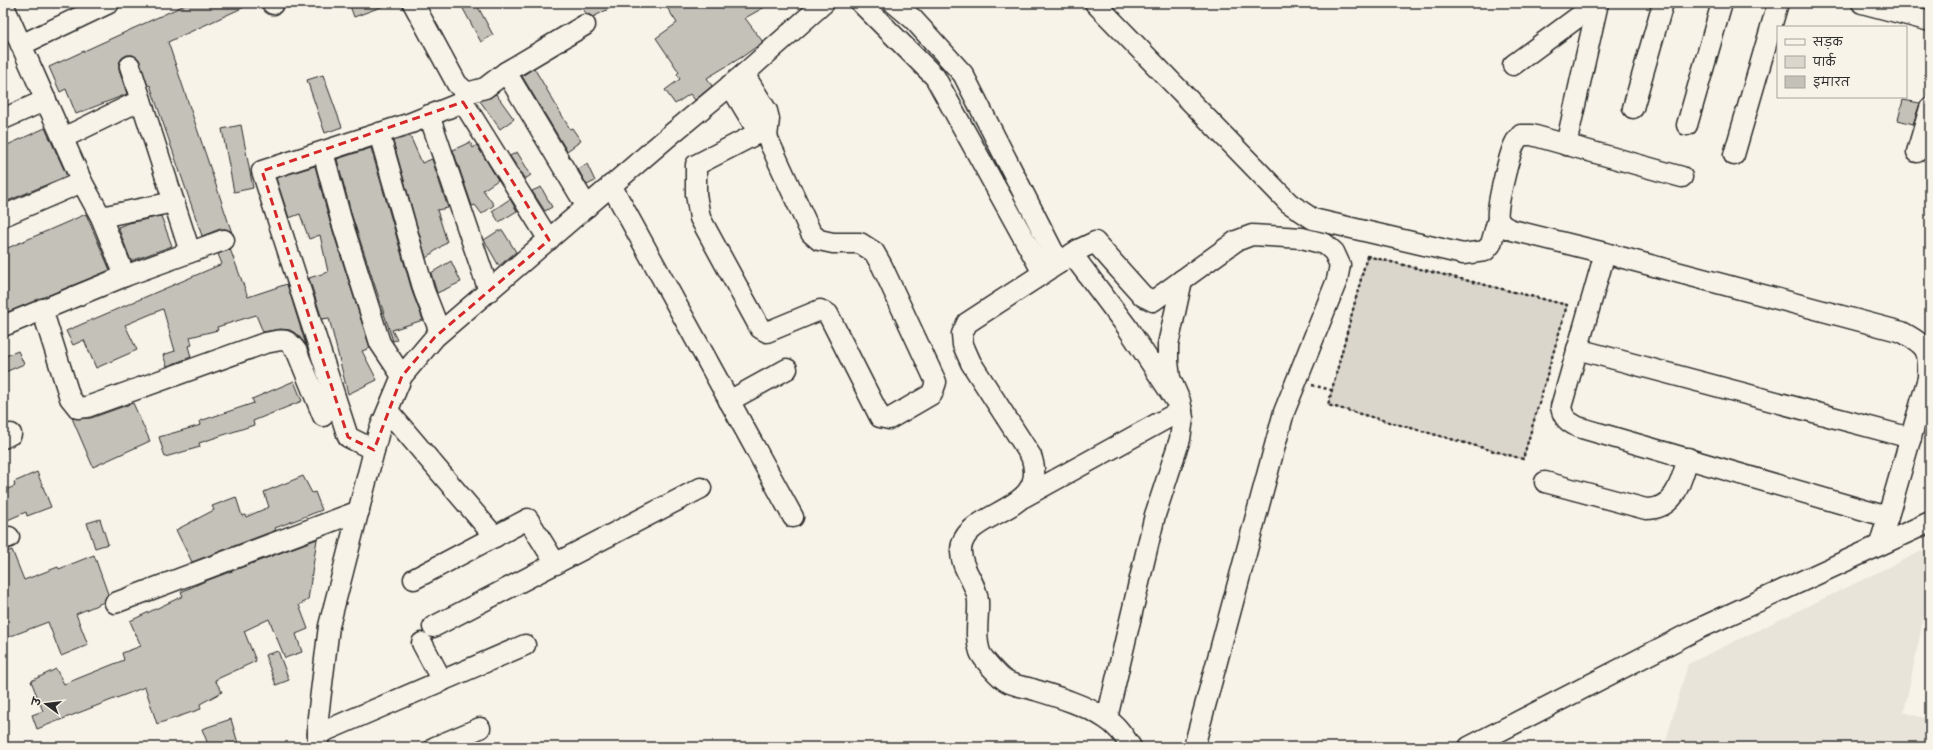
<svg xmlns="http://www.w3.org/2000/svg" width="1933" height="750" font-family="'Gochi Hand','Playpen Sans Deva',sans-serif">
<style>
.built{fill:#e8e4da}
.green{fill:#dad6cc;stroke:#82807c}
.building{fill:#c4c1b9;stroke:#2b2b2b}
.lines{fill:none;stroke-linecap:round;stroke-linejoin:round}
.minor-casing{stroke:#2b2b2b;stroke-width:23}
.path{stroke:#2b2b2b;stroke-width:2.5;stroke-dasharray:3 3;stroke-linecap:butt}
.minor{stroke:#f7f3e8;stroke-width:20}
.marked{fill:none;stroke:#d62828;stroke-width:3;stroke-dasharray:8 5;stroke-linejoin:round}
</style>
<rect width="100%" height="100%" fill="#f7f3e8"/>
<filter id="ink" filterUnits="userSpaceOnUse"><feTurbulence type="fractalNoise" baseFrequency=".025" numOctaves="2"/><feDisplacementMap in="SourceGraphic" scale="8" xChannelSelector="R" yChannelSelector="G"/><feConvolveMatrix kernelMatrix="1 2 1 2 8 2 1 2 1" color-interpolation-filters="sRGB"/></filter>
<g filter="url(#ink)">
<polygon class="built" points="1930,547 1930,587 1904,712 1930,720 1930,747 1664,747 1688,664"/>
<polygon class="green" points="1367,256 1567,305 1523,459 1328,405"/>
<g class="building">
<polygon points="189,3 253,3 168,42 232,233 226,229 220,229 202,236 150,85 148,86 138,58 133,55 127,55 122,58 119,63 119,70 127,94 76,114 66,89 60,92 49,67"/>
<polygon points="349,3 389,3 389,4 354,17"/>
<polygon points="460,3 476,3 493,35 481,42"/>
<polygon points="580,3 620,3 593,17 586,14"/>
<polygon points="664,3 772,3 745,18 763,42 742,57 707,78 712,86 695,100 690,94 675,104 665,90 680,79 677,74 679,72 656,38 677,23"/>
<polygon points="534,68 570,129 572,128 581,141 567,151 522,76"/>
<polygon points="323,75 342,127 325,133 307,80"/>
<polygon points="496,94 514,119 500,129 480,101"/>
<polygon points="1903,100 1920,103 1913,124 1898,120"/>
<polygon points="241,125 253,188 234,192 222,129"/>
<polygon points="45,128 67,176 3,203 3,147"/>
<polygon points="410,136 422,163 432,159 448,208 437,210 447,242 426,258 393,141"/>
<polygon points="470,142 473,148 477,145 498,180 483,190 494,205 482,214 475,205 472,206 453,150"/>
<polygon points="371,148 413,294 423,320 392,330 397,340 393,341 352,216 337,159"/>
<polygon points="517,152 531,175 525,179 510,156"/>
<polygon points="587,164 595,181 587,185 578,169"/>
<polygon points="315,166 330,222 370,348 362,351 377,380 348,394 329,318 322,319 309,278 328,272 320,235 309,239 300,214 289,218 276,178"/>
<polygon points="541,187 552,207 545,211 532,191"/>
<polygon points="510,199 517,211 499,222 492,211"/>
<polygon points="86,214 110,270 3,314 3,250"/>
<polygon points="161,216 172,246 131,261 118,227 129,223"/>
<polygon points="498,231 503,231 516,252 499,266 484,240"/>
<polygon points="230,249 248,297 287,284 306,345 298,335 290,330 280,329 263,332 256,315 217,327 218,330 190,337 192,345 188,346 191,357 167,366 163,355 175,351 163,309 125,325 137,350 96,368 84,340 73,345 66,331 222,264 218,254"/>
<polygon points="451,261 461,282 437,293 431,273"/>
<polygon points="18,351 24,364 3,373 3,357"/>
<polygon points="294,381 302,401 253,421 254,425 199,443 200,447 165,457 159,437 201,425 200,421 254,403 252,399"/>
<polygon points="133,403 150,441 93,467 72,418 91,418"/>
<polygon points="37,472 51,507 27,516 26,512 3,522 3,491 15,486 14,482"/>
<polygon points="303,476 312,493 315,492 322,510 275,528 276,530 192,562 176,530 214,510 212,506 236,497 242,516 245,515 246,517 269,507 264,492"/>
<polygon points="100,519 108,544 95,548 87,523"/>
<polygon points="317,539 308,600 299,605 308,629 296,634 302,652 285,658 269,619 244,631 256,661 215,680 222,692 200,704 201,709 157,724 145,687 37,729 32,715 43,711 31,681 56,669 64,684 124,660 122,653 141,646 130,621 183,596 181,592 203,582"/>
<polygon points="12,550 24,580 58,567 59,569 94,555 108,594 104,602 76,614 88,645 61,656 48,622 3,639 3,553"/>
<polygon points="278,651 289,680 276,685 265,655"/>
<polygon points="231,719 239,747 209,747 202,729"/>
</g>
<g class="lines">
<defs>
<g id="minor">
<polyline points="272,3 273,4"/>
<polyline points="413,3 457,84 467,93 485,88 506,72 585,25"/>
<polyline points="861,3 935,77 1043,273"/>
<polyline points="894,3 913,19 963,74 1059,263 1078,250 1095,242 1143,296 1153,301 1236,241 1252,235 1302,238 1325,244 1334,252 1340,265 1337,280 1284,412 1194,747"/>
<polyline points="1095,3 1289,203 1313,219 1463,254 1485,251 1491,244 1498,219"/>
<polyline points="1862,3 1930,21"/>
<polyline points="3,4 82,182 101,217 125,276"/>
<polyline points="21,45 109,3"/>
<polyline points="1513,65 1597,3"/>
<polyline points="130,66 190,252"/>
<polyline points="506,72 587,207"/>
<polyline points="744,74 767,111 769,119 767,137"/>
<polyline points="730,85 756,128 767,137 811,233 819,240 833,243 860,243 874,252 882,266 936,382 932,394 889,419 880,417 828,314 820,310 767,332 760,328 700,218 696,194 696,165 760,132"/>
<polyline points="1633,108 1663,3"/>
<polyline points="429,115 489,291"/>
<polyline points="3,119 46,100"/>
<polyline points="1687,125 1722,3"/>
<polyline points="379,133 424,291 440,332"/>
<polyline points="63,138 141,100"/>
<polyline points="1566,145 1598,3"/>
<polyline points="323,152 341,219 380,343 402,376"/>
<polyline points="1917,152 1930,108"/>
<polyline points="1734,155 1778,3"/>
<path d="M1682,177L1532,135H1521C1519,138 1516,140 1515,143C1510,152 1495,210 1498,218C1500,225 1506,228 1512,230L1605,253L1902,332C1927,346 1929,349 1928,378L1880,544"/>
<polyline points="611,185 793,517"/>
<polyline points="3,216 82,182"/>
<polyline points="101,217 174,202"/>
<path d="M1605,253L1561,407C1563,418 1568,422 1578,427L1888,517"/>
<path d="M1059,263L967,323L962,334L963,345L971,363L1031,456C1052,514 963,509 961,550C960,568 977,583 978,601C979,619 974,635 980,652C982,658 1000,678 1006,681C1014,686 1026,687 1035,690C1058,697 1085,705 1105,718C1117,725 1124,736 1131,747"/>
<path d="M42,309L70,398L78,408L87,407L265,343C282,340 286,336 297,352L323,416"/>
<polyline points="3,326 125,276 224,240"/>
<polyline points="1577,349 1911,438"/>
<polyline points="729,401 787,369"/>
<polyline points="388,411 495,537"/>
<polyline points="3,438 11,434"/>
<polyline points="374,450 348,437 262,171 411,123 463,102 549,240"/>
<path d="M1545,482L1646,509C1676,509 1681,481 1688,458"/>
<polyline points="1024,497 1182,410 1127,327 1072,254"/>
<polyline points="3,539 9,537"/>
<polyline points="414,579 528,519 556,564"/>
<polyline points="115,603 359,511"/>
<polyline points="433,627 701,488"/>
<polyline points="422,643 442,681"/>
<polyline points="1107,718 1155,515 1180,439 1183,418 1180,401 1170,378 1168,362 1168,345 1182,280"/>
<polyline points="318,734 525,645"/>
<polyline points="318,747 318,717 329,626 379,431 402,376 435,337 669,136 744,74 824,3"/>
<polyline points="435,747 480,728"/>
<polyline points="1469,747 1696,630 1930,522"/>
</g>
</defs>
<use href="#minor" class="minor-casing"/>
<g class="path">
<polygon points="1367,256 1567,305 1523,459 1328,405"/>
<polyline points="1312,385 1331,390"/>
</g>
<use href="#minor" class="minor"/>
</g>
</g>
<path class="marked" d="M463,102L549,240L435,337L402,376L374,450L348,437L262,171Z"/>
<rect width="1933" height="750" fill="none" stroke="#f7f3e8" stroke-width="16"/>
<rect x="8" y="8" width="1917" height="734" fill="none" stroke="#2b2b2b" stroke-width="1.5" filter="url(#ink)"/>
<rect x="1777" y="26" width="130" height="72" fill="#f7f3e8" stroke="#a5a39c"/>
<rect x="1785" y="39" width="20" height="6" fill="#f7f3e8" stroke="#a5a39c"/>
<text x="1813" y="46" font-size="12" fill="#2b2b2b">सड़क</text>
<rect x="1785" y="56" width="20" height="12" fill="#dad6cc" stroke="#a5a39c"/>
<text x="1813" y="66" font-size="12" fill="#2b2b2b">पार्क</text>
<rect x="1785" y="76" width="20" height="12" fill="#c4c1b9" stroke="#a5a39c"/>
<text x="1813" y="86" font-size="12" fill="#2b2b2b">इमारत</text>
<g transform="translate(46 704) rotate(285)" stroke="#f7f3e8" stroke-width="3" paint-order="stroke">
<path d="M0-3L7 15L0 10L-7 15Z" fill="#2b2b2b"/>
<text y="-6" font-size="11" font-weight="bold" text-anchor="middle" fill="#2b2b2b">उ</text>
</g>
</svg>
